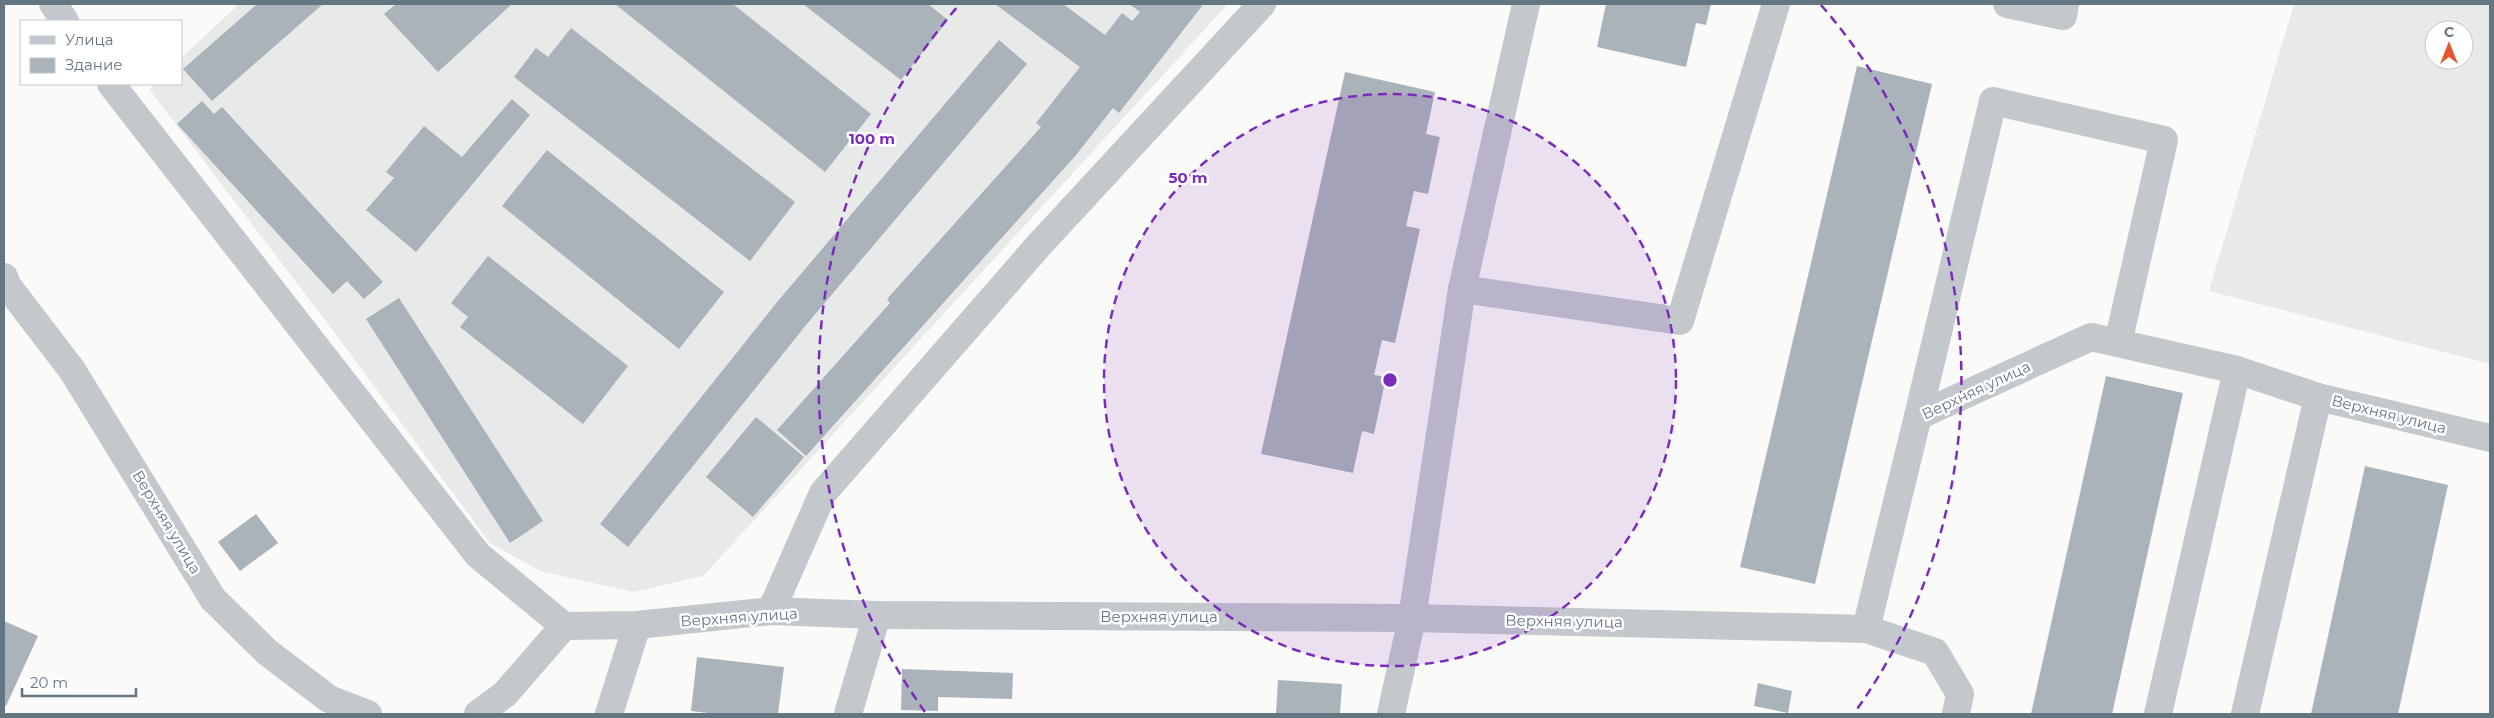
<svg xmlns="http://www.w3.org/2000/svg" width="2494" height="718" font-family="Montserrat,sans-serif">
<style>
.built{fill:#e8e9e9;fill-rule:evenodd}
.building{fill:#aab3b9}
.lines{fill:none;stroke-linecap:round;stroke-linejoin:round}
.minor{stroke:#c3c8cc;stroke-width:28}
.ring{fill:none;stroke:#7b2cbf;stroke-width:2.5;stroke-dasharray:9 6}
.labels{text-anchor:middle;dominant-baseline:central;stroke-width:5;stroke-linejoin:round;paint-order:stroke}
.street-label{font-size:15px;fill:#657683;stroke:#fff}
.centre{fill:#7b2cbf;stroke:#fff;stroke-width:2.5}
.ring-label{font-size:15px;text-anchor:middle;font-weight:bold;fill:#7b2cbf;stroke:#fff;stroke-width:5;stroke-linejoin:round;paint-order:stroke}
</style>
<rect width="100%" height="100%" fill="#fafaf8"/>
<g class="built">
<polygon points="239,4 1228,4 703,576 633,592 540,571 490,543 334,332 149,89 155,84 181,84 181,58"/>
<path d="M2294,4H2490V364L2209,291ZM2434,30H2464V60H2434Z"/>
</g>
<g class="building">
<polygon points="257,4 323,4 212,101 183,69"/>
<polygon points="396,4 512,4 438,72 384,14"/>
<polygon points="615,4 733,4 871,114 825,172"/>
<polygon points="803,4 928,4 948,20 901,80"/>
<polygon points="995,4 1063,4 1105,35 1122,13 1132,21 1140,12 1129,4 1200,4 1202,6 1119,113 1113,108 1076,155 806,456 777,430 890,303 887,299 1041,127 1036,123 1080,67"/>
<polygon points="1606,4 1711,4 1706,25 1696,23 1686,67 1597,47"/>
<polygon points="571,28 795,202 750,261 514,77 536,48 548,57"/>
<polygon points="999,40 1027,64 806,325 628,547 600,524 778,301"/>
<polygon points="1857,66 1932,84 1815,584 1740,567"/>
<polygon points="1345,72 1435,92 1426,134 1440,137 1428,194 1414,191 1406,226 1420,229 1395,343 1382,340 1374,375 1386,377 1374,434 1362,431 1353,473 1261,454"/>
<polygon points="512,99 530,115 416,252 366,210 394,178 386,172 424,126 462,157"/>
<polygon points="202,101 214,114 222,107 383,282 364,299 347,281 333,294 177,124"/>
<polygon points="547,150 724,292 679,349 502,206"/>
<polygon points="488,256 628,366 583,424 460,327 468,317 451,303"/>
<polygon points="399,298 543,521 510,543 366,319"/>
<polygon points="2106,376 2183,393 2112,714 2031,714"/>
<polygon points="756,417 804,457 753,517 706,477"/>
<polygon points="2365,466 2448,485 2398,714 2311,714"/>
<polygon points="256,514 278,543 240,571 218,542"/>
<polygon points="4,621 38,636 6,706 4,705"/>
<polygon points="697,657 784,667 778,714 717,714 691,711"/>
<polygon points="902,669 1013,673 1012,699 938,697 938,711 901,710"/>
<polygon points="1278,680 1342,684 1340,714 1276,714"/>
<polygon points="1758,683 1792,691 1788,713 1754,706"/>
</g>
<g class="lines">
<g class="minor">
<polyline points="53,4 65,21"/>
<polyline points="2007,4 2063,16 2065,4"/>
<polyline points="111,84 478,555 564,626"/>
<polyline points="4,277 7,285 72,370 213,599 267,652 329,699 368,714"/>
<polyline points="1462,289 1680,321 1776,4"/>
<polyline points="1918,416 1993,101 2164,140 2118,343"/>
<polyline points="771,611 823,493 1039,245 1262,4"/>
<polyline points="1866,629 1918,416 2091,337 2237,370 2318,397 2490,438"/>
<polyline points="478,714 505,694 564,626 637,625 771,611 877,615 1412,618 1866,629 1935,652 1960,694 1956,714"/>
<polyline points="609,714 637,625"/>
<polyline points="848,714 877,615"/>
<polyline points="1391,714 1412,618 1462,289 1526,4"/>
<polyline points="2158,714 2237,370"/>
<polyline points="2245,714 2318,397"/>
</g>
</g>
<circle cx="1390" cy="380" r="286" fill="#7b2cbf" fill-opacity=".12"/>
<g class="ring">
<circle cx="1390" cy="380" r="286"/>
<path d="M925 712A571 571 0 0 1 959 5M1821 5A571 571 0 0 1 1855 712"/>
</g>
<g class="labels">
<g class="street-label">
<text transform="translate(1976 390) rotate(-25)">Верхняя улица</text>
<text transform="translate(2389 414) rotate(14)">Верхняя улица</text>
<text transform="translate(167 522) rotate(59)">Верхняя улица</text>
<text x="1159" y="616">Верхняя улица</text>
<text transform="translate(739 617) rotate(-4)">Верхняя улица</text>
<text transform="translate(1564 621) rotate(1)">Верхняя улица</text>
</g>
</g>
<circle cx="1390" cy="380" r="8" class="centre"/>
<g class="ring-label">
<text x="872" y="144">100 m</text>
<text x="1188" y="183">50 m</text>
</g>
<rect width="2494" height="718" fill="none" stroke="#657683" stroke-width="10"/>
<rect x="20" y="20" width="162" height="65" fill="#ffffff" stroke="#c1c8cd"/>
<rect x="30" y="36" width="25" height="8" fill="#c3c8cc" stroke="#c1c8cd"/>
<text x="65" y="45" font-size="15" fill="#657683">Улица</text>
<rect x="30" y="58" width="25" height="15" fill="#aab3b9" stroke="#c1c8cd"/>
<text x="65" y="70" font-size="15" fill="#657683">Здание</text>
<g transform="translate(2449 45)"><circle r="24" fill="#ffffff" stroke="#c1c8cd"/>
<path d="M0-4L9 19L0 12L-9 19Z" fill="#e4572e"/>
<text y="-8" font-size="14" font-weight="bold" text-anchor="middle" fill="#657683">С</text>
</g>
<path d="M22 688v8h114v-8" fill="none" stroke="#657683" stroke-width="2.5"/>
<text x="30" y="688" font-size="15" fill="#657683" stroke="#ffffff" stroke-width="4" paint-order="stroke">20 m</text>
</svg>
